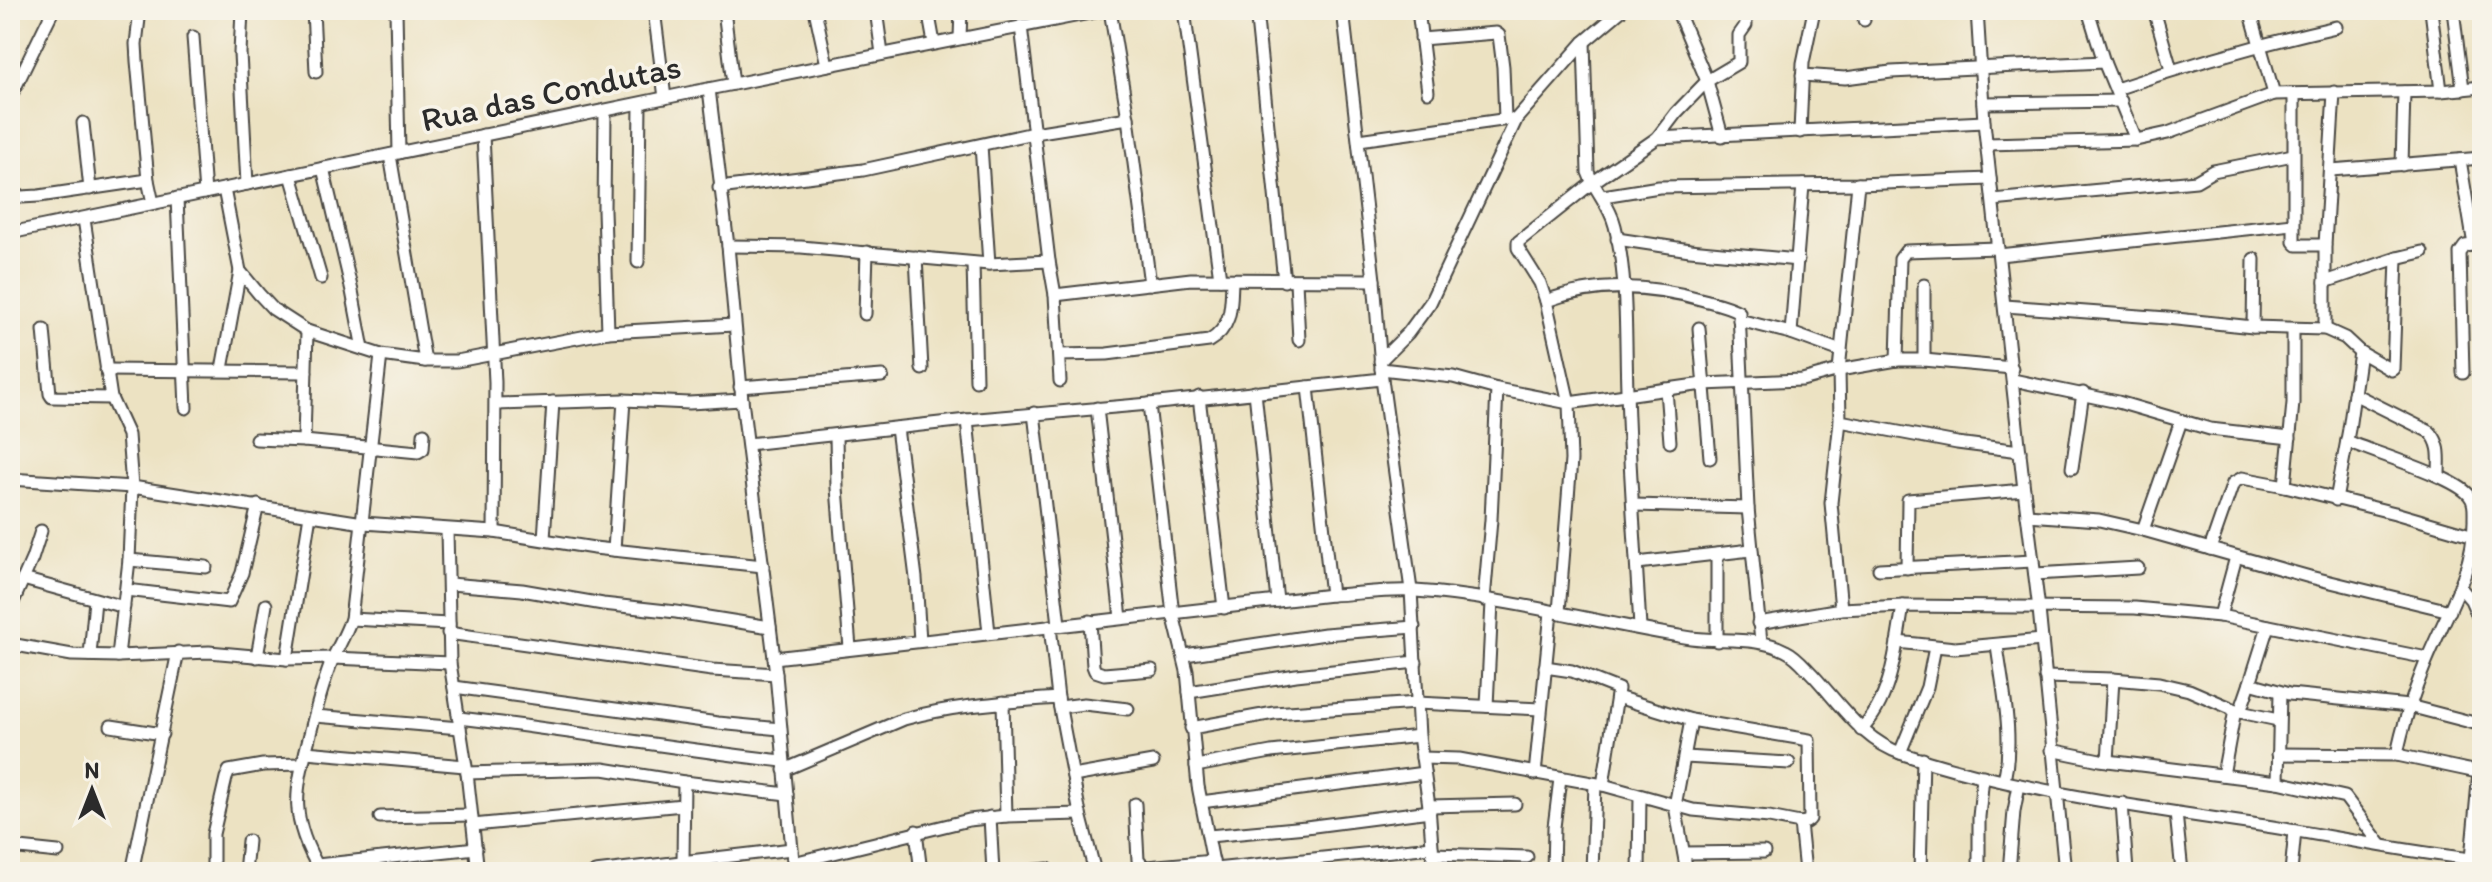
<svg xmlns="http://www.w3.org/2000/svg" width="2492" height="882" font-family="Itim,sans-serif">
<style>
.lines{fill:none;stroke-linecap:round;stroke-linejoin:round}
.minor-casing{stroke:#484642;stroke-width:15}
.minor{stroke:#fff;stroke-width:11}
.labels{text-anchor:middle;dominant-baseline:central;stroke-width:7;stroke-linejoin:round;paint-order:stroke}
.street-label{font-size:34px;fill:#2b2b2b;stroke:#f7f3e8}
</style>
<rect width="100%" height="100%" fill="#f7f3e8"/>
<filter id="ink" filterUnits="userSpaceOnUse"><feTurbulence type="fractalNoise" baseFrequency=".0125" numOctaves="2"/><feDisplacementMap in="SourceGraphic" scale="16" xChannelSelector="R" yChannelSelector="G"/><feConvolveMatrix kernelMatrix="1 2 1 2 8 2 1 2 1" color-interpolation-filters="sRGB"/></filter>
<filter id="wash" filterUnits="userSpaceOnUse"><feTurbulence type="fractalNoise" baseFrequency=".006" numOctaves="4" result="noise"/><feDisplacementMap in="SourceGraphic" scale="32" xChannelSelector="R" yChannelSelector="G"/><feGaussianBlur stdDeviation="1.8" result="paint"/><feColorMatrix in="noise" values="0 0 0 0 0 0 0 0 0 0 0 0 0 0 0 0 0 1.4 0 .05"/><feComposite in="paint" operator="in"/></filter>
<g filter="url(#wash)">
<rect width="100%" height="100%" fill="#ece2c2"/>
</g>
<g filter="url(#ink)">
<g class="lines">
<defs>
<g id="minor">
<polyline points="140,10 136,44 137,61 148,180 153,203"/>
<polyline points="242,10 240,53 247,184"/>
<polyline points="313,10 316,72"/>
<polyline points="396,10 399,153"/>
<polyline points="654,10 665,98"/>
<polyline points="724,10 733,84"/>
<polyline points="815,10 827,65"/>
<polyline points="876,10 882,54"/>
<polyline points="928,10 934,43"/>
<polyline points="1110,10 1128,118 1150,284"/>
<polyline points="1184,10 1220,279"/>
<polyline points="1256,10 1284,281"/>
<polyline points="1343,10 1374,280 1382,379 1411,590 1419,736 1429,806 1434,872"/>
<polyline points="1418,10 1428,92"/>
<polyline points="1677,10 1707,81 1722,136"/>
<polyline points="1863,10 1864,20"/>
<polyline points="1977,10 1984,122 2024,490 2039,609 2065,872"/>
<polyline points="2088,10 2104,62 2136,140"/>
<polyline points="2154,10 2171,69"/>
<polyline points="2250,10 2274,94"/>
<polyline points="2431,10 2441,91"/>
<polyline points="2453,10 2463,89"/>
<polyline points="1021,26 1049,261 1055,295 1060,381"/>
<polyline points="193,37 205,193"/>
<polyline points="960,38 961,10"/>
<polyline points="1421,39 1496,33 1499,35 1503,67 1505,119"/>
<path d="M1584,42L1588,172C1595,191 1610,205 1615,226C1628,279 1625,336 1627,390C1629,469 1636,549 1640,628"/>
<polyline points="1802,75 1845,78 1891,72 2104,62"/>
<polyline points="709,89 728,246 742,400 776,674 794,872"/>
<path d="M2116,89C2189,64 2260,44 2336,27"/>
<polyline points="2294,94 2294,242 2297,245 2325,245"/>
<polyline points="10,98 53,10"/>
<polyline points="1983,103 2121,101"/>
<polyline points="605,111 604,210 608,332"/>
<polyline points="83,123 90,189"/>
<polyline points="1800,132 1803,63 1814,10"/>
<polyline points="483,135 495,382 494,532"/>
<polyline points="1657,138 1676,113 1707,81 1739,62 1739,35 1746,25 1745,10"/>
<polyline points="1359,140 1509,119"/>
<polyline points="1987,144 2136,140 2168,133 2274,94 2441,91 2482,87"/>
<polyline points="981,145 989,264"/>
<polyline points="390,155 425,361"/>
<polyline points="2460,160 2474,245"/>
<polyline points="2402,165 2404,92"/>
<polyline points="323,168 352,291 363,349"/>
<polyline points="2331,170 2482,158"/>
<polyline points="291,175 321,278"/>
<polyline points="1858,184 1839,370 1840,421 1957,443 2020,451"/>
<polyline points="719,188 863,170 1034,133 1128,118"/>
<polyline points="224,189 240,271 259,294 273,309 307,331 381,355 425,361 457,361 608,332 734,325"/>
<polyline points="10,194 21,197 39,196 148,180"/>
<polyline points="1603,196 1659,187 1858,184 1990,179"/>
<polyline points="177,198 186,408"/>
<polyline points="1993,200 2196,181 2213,171 2293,155"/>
<polyline points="84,219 111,398 128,435 132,487 129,560 118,656"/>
<polyline points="10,233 688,93 1105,10"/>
<polyline points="1617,239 1690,250 1798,260"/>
<polyline points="728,246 801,247 989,264 1049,261"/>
<polyline points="1999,255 2293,224"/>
<polyline points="916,257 922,369"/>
<polyline points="638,262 640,104"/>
<polyline points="973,263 976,381"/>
<polyline points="1296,281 1299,340"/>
<polyline points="2325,282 2397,258 2422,252"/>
<polyline points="1924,285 1924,360"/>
<polyline points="1055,295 1191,279 1374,280"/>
<path d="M1546,301C1597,282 1652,285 1704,300C1715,303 1729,306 1739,312L1748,508L1761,642"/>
<polyline points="2005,306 2167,318 2253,327 2325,329 2345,338 2360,352 2391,370 2393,369 2397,258"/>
<polyline points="865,314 867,252"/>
<polyline points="1739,320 1791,333 1841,351"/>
<polyline points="2253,327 2254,259"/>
<polyline points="1699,328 1710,458"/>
<polyline points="2325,329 2325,245 2334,92"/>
<polyline points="44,330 50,394 52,397 111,398"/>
<polyline points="1791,333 1803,185"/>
<path d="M1059,355L1107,354L1209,341C1233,327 1231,305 1232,280"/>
<polyline points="1897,360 1900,259 1906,251 1998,248"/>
<polyline points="1380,361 1408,333 1430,303 1517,118 1584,42 1622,10"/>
<polyline points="222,369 240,271"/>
<polyline points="1381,369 1453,377 1497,389 1569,403 1703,384 1802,380 1839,370 1897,360 1924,360 2012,368"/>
<polyline points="106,370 306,372"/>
<polyline points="2463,373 2460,253 2465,246 2482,244"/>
<polyline points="2013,380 2118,402 2210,429 2290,438"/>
<polyline points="740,387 882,376"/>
<polyline points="1308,387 1331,595"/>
<polyline points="1666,389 1670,442"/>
<polyline points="1255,392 1277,601"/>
<path d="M2354,394L2430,432C2442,445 2439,459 2439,476"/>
<polyline points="1199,397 1224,608"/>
<polyline points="496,404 624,400 689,403 742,400"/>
<polyline points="1149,404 1173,614 1187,671 1198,786 1215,872"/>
<polyline points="1097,408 1121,618"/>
<polyline points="1034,413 1059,624"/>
<polyline points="967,420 989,633"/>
<polyline points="1840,421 1831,503 1841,609"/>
<polyline points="897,428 916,578 920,641"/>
<polyline points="836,436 837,488 850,648"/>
<polyline points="256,439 304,441 418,452 423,449 424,434"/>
<polyline points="304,441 307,331"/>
<path d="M2347,441C2374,453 2453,476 2469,495C2475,502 2474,510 2474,518C2475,571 2445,615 2426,662C2414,692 2403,723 2397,755"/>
<polyline points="748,444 967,420 1149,404 1382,379"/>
<polyline points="2072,468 2083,393"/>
<polyline points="10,479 132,487 363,523 494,532 594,548 763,566"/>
<polyline points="2285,486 2293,403 2293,329"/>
<polyline points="2336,500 2349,429 2360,352"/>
<polyline points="1634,505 1748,508"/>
<polyline points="2027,515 2099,520 2143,530 2310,577 2450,611"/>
<polyline points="447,530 450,663 467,773 478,872"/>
<polyline points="2143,530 2181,421"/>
<polyline points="544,539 553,402"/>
<polyline points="2210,549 2233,483 2242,478 2285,486 2395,513 2474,536"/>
<polyline points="614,550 624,400"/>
<polyline points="1717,554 1717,641"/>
<polyline points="129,560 206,567"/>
<polyline points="1637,563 1751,550"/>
<polyline points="1907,568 1908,500 2024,490"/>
<polyline points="1879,569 2033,561"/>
<polyline points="2035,574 2138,568"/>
<polyline points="23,579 124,607"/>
<polyline points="450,584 522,590 603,604 676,612 770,627"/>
<polyline points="2460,587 2471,600 2482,625"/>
<polyline points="126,590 229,602 242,573 258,505"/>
<polyline points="1484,600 1491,520 1497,389"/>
<polyline points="10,609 32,559 41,531"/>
<polyline points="1559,612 1571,460 1569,403 1546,301 1540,283 1518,248 1518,242 1592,183 1657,138 1984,122"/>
<polyline points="2220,616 2236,557"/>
<polyline points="351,619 449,624"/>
<polyline points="1090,621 1093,666 1095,671 1104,674 1152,670"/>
<polyline points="1758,623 1841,609 1903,606 2135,608 2220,616 2427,658"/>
<polyline points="1050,626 1058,698 1080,814 1095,872"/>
<polyline points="2268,626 2250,683 2289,694 2409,706 2482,725"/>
<polyline points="448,633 712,670 776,674"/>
<polyline points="1897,642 1955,648 2042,640"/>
<polyline points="10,644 72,655 118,656 209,652 287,659 333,658 450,663"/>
<path d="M1997,646C2003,691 2014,736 2004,781"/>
<polyline points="90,655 95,600"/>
<polyline points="1185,655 1325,634 1414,627"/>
<polyline points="257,657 266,605"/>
<path d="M774,658L1331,595C1358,594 1388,589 1415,591C1508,597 1599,624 1691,638C1721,642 1758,636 1786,651C1797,656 1805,667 1813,675C1841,705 1863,741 1903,754C2020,792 2144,808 2266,826C2338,837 2410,853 2482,860"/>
<polyline points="287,659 310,515"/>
<polyline points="1545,667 1572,671 1618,689 1603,785"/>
<polyline points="2045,677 2113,679 2159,683 2189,690 2240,712 2278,720"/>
<polyline points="454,687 718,723 780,729"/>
<polyline points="1189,692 1296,675 1416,662"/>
<polyline points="1003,702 1006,816"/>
<polyline points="1487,706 1492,602"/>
<polyline points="1060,707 1084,704 1128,709"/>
<polyline points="2240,712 2250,683"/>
<polyline points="315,716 460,728"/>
<path d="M459,718C567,730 675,749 783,761"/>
<polyline points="111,726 162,734"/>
<polyline points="1191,728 1274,713 1417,703 1540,709"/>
<path d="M1861,730C1892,699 1896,647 1903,606"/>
<polyline points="2051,750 2100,760 2278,782 2280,692"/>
<polyline points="306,752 465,766"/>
<polyline points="1900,753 1927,687 1935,647"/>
<polyline points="2278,754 2397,755 2482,773"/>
<polyline points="1685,757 1789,763"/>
<polyline points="1422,758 1459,759 1603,785 1693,810 1769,817 1800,823 1806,822 1810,819 1809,740 1691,720 1617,697"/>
<polyline points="2108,761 2113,679"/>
<polyline points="1196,766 1271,752 1419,736"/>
<path d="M784,770L904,719C954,705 1007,702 1058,698"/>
<polyline points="467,773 603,769 684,782 787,794"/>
<polyline points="1535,774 1551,612"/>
<polyline points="2223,775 2235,710"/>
<polyline points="1073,776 1153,762"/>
<polyline points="2278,782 2345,797 2381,845"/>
<polyline points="1201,802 1424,773"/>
<polyline points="2122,803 2127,872"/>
<polyline points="1135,804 1138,860 1142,865 1147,867 1213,861"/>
<polyline points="1429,806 1515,804"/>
<polyline points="2176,813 2182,872"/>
<polyline points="380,817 471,815"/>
<polyline points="990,817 993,872"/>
<polyline points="1800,823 1805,872"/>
<polyline points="473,825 683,805"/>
<polyline points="916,831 921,872"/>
<polyline points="1209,836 1306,827 1430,811"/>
<polyline points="10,847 58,852"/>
<polyline points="1684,853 1764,852"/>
<polyline points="1433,854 1527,857"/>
<polyline points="2471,859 2479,772"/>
<polyline points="683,861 684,782"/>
<polyline points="793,863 969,820 1006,816 1080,814"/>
<polyline points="317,865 476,848"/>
<polyline points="1215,869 1432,847"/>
<polyline points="132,872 178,652"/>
<polyline points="213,872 213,834 226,778 229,771 263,765 301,764"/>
<polyline points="245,872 248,841"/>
<path d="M321,872C287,815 296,790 311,730C317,706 324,680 333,658C339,645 346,633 351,619L381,355"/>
<polyline points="595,872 792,849"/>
<polyline points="1016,872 1048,869"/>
<polyline points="1553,872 1554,827 1560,779"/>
<polyline points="1592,872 1595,784"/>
<polyline points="1639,872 1640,796"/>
<polyline points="1687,872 1675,806 1691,720"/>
<polyline points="1920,872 1923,759"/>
<polyline points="1979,872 1979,817 1983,776"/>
<polyline points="2009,872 2014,811 2019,785"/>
<polyline points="2291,872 2295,831"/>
</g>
</defs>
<use href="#minor" class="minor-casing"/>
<use href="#minor" class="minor"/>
</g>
</g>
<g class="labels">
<g class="street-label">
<text transform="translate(551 93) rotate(-12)">Rua das Condutas</text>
</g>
</g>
<rect width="2492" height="882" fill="none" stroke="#f7f3e8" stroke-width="40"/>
<g transform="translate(92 790)" stroke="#f7f3e8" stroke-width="6" paint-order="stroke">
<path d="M0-6L14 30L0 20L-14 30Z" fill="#2b2b2b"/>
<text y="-12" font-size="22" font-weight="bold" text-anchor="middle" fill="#2b2b2b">N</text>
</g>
</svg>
